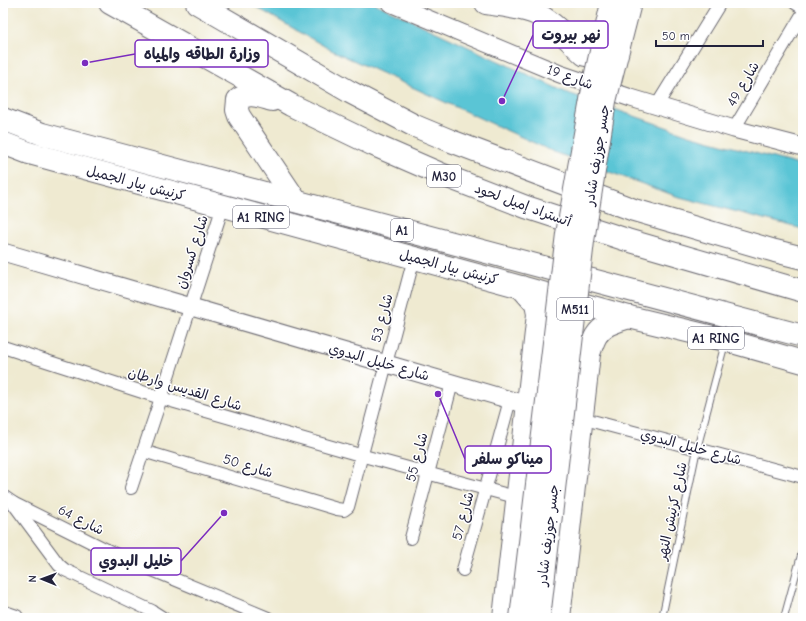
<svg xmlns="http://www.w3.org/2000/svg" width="806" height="621" font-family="'Comic Neue','Playpen Sans Arabic',sans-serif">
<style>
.water{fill:#5ac5d5;stroke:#3e7488}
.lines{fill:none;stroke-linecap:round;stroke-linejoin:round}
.lane-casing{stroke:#6a6870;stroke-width:8}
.street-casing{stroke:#6a6870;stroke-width:14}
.secondary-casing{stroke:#6a6870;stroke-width:19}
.highway-casing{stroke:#6a6870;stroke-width:24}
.lane{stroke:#fff;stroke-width:6}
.street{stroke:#fff;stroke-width:12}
.secondary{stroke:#fff;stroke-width:17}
.highway{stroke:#fff;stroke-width:22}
.highway-bridge-casing{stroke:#6a6870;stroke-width:24;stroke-linecap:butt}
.highway-bridge{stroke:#fff;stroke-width:22}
.labels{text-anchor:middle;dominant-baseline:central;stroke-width:3;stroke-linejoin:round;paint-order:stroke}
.shield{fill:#fff;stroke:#646476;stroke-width:1}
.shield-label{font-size:13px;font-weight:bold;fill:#22223b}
.street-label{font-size:14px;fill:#22223b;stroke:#fff}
.leader{fill:none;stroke:#7b2cbf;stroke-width:1.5}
.callout-dot{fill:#7b2cbf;stroke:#fff;stroke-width:1.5}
.callout{fill:#fff;stroke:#7b2cbf;stroke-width:1.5}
.callout-label{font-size:15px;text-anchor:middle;font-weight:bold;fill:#22223b}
</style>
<rect width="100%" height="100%" fill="#fff"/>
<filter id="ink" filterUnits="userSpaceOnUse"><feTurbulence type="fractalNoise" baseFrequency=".025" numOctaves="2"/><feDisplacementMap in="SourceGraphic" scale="8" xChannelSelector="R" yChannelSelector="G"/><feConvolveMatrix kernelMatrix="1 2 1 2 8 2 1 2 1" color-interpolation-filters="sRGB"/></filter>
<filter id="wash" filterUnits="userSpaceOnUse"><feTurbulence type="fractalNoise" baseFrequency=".012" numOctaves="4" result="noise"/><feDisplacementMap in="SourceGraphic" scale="16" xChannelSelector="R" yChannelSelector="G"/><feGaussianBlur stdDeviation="0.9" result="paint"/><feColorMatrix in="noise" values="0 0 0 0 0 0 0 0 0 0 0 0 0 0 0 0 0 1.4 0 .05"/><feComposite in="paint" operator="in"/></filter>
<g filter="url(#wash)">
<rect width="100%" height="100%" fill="#efead1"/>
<polygon class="water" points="249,3 374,3 565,92 689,135 803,166 803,229 676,196 554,152 331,50"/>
</g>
<g filter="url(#ink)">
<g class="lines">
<defs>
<g id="lane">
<polyline points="662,618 697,449 725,343"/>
<polyline points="784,618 803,548"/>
</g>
<g id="street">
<polyline points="795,3 803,8"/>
<polyline points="657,105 720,3"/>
<polyline points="734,129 803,13"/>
<polyline points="3,347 161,398 360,455 508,495"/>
<polyline points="581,418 803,477"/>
<polyline points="143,451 337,509 344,510 348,507 414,258"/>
<polyline points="131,488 161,398 223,206"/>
<polyline points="3,496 13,503 59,565 65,570 152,611 163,618"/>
<polyline points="13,503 121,557 268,618"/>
<polyline points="411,538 452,383"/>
<polyline points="463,570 510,400"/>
</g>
<g id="secondary">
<polyline points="390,3 560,74 631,98 734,129 803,147"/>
<polyline points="3,252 538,408"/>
<polyline points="3,614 15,618"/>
</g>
<g id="highway">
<polyline points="110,3 291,105 374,145 443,175 526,207 627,240 803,291"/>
<polyline points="197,3 350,92 415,126 451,141 634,210 775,251 803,258"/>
<path d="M486,3C501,5 517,7 532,12C553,20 568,40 585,55"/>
<path d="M272,100C261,97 248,91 238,100L237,110L239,116L296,201"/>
<polyline points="3,119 42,134 803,336"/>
<polyline points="3,143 29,153 521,287 629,317 725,340 803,362"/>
<polyline points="504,618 538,314 536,304 521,287"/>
<path d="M559,618L589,354C591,348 593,341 596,336C603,324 617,321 629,317"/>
</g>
</defs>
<use href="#lane" class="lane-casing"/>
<use href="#street" class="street-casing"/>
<use href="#secondary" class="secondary-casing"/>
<use href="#highway" class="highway-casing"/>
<use href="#lane" class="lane"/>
<use href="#street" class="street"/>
<use href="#secondary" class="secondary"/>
<use href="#highway" class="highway"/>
<defs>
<g id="highway-bridge">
<polyline points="521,618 567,234 595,78 612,3"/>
<polyline points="539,618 583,241 605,101 630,3"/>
</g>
</defs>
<use href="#highway-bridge" class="highway-bridge-casing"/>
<use href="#highway-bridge" class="highway-bridge"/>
</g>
</g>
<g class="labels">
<g class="shield">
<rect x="427" y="165" width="34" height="22" rx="3"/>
<rect x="233" y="206" width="56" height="22" rx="3"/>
<rect x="391" y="219" width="22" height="22" rx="3"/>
<rect x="557" y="298" width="36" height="22" rx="3"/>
<rect x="688" y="327" width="56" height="22" rx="3"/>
</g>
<g class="shield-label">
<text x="444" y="176">M30</text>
<text x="261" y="217">A1 RING</text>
<text x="402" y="230">A1</text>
<text x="575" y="309">M511</text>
<text x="716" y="338">A1 RING</text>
</g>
<g class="street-label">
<text transform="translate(570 77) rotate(20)">شارع 19</text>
<text transform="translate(743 84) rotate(-59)">شارع 49</text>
<text transform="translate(597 155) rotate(-81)">جسر جوزيف شادر</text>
<text transform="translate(136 183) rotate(15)">كرنيش بيار الجميل</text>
<text transform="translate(523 205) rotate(20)">أتستراد إميل لحود</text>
<text transform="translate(192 252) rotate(-72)">شارع كسروان</text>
<text transform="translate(449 267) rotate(15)">كرنيش بيار الجميل</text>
<text transform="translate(382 318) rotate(-75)">شارع 53</text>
<text transform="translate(379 362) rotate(16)">شارع خليل البدوي</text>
<text transform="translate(185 389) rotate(17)">شارع القديس وارطان</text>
<text transform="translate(691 447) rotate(15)">شارع خليل البدوي</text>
<text transform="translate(417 457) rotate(-75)">شارع 55</text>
<text transform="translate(248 466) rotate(17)">شارع 50</text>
<text transform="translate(672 511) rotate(-78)">شارع كرنيش النهر</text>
<text transform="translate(463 516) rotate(-75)">شارع 57</text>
<text transform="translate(81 520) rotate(27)">شارع 64</text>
<text transform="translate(548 535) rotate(-83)">جسر جوزيف شادر</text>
</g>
</g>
<path class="leader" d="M502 101L533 35M85 63L135 54M438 394L465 459M224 513L181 561"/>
<g class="callout-dot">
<circle cx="502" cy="101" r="4"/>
<circle cx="85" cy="63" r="4"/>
<circle cx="438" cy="394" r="4"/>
<circle cx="224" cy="513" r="4"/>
</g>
<g class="callout">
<rect x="533" y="21" width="75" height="27" rx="4"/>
<rect x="135" y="40" width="133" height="27" rx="4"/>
<rect x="465" y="446" width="86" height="27" rx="4"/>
<rect x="91" y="548" width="90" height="27" rx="4"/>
</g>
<g class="callout-label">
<text x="571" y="40">نهر بيروت</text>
<text x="202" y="59">وزارة الطاقه والمياه</text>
<text x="508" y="464">ميناكو سلفر</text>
<text x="136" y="566">خليل البدوي</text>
</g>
<rect width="806" height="621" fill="none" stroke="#fff" stroke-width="16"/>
<g transform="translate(42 579) rotate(271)" stroke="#ffffff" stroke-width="3" paint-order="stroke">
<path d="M0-3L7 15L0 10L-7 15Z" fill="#22223b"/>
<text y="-6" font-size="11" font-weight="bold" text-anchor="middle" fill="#22223b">N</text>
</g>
<path d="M656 40v6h107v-6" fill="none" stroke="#22223b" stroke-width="2"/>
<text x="662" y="40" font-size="12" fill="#22223b" stroke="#ffffff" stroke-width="3" paint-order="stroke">50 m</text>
</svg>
